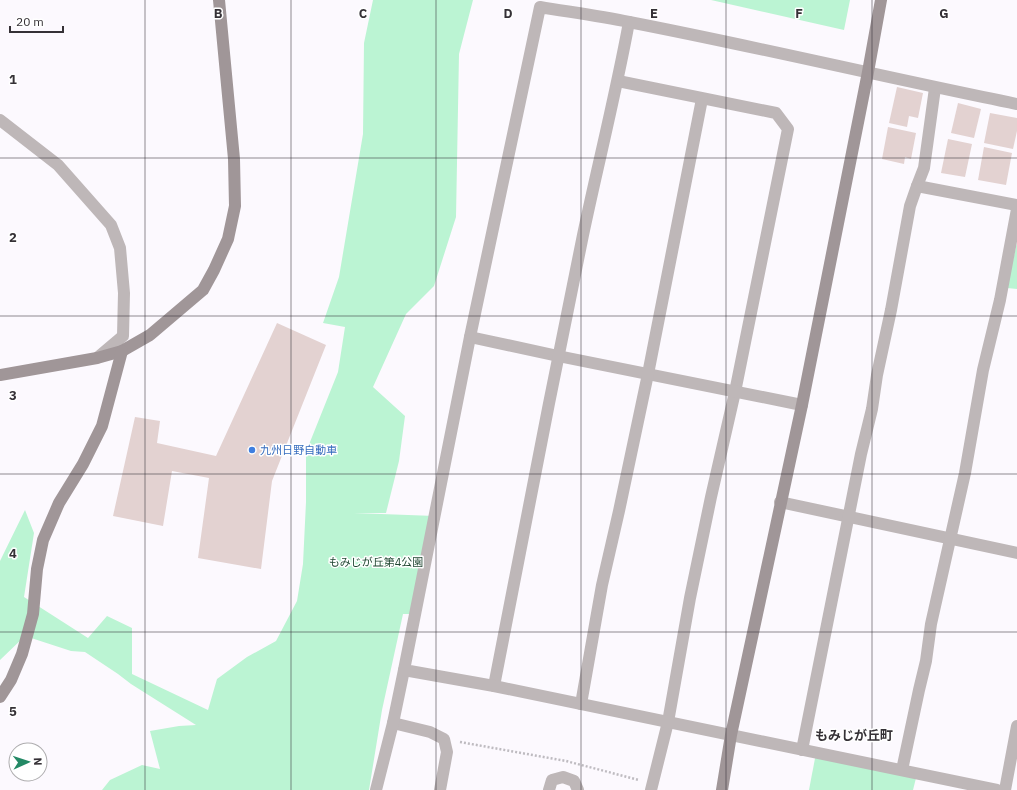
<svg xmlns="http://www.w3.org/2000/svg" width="1017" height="790" font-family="'IBM Plex Sans','Noto Sans JP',sans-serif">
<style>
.green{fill:#bbf4d3}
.building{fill:#e3d2d1}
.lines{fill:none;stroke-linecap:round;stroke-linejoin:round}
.path{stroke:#bebbc0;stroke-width:2.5;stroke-dasharray:2 2;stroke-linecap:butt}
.street{stroke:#beb7b8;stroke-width:12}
.secondary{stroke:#a09698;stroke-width:12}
.grid{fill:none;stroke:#353136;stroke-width:1;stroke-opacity:0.55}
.shop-dot{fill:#3f7fe0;stroke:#fff;stroke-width:1.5}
.labels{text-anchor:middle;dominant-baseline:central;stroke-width:3;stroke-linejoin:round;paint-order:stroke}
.shop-label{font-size:11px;fill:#366cbe;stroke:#fff;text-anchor:start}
.park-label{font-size:11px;fill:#1f4631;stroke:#fff}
.quarter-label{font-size:13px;font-weight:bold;fill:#353136;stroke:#fff}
.grid-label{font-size:13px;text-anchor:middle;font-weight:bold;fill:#353136;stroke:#fff;stroke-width:3;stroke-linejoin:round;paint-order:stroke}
</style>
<rect width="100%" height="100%" fill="#fcf9fe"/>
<g class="green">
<polygon points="373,0 473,0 459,54 456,217 434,286 406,314 373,387 405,416 399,461 386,513 354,513 435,516 415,614 403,614 382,710 369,790 102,790 110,780 142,765 160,769 150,731 179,726 196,725 131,684 118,674 85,652 71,651 25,636 0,660 0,561 25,510 34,533 24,597 88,638 107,616 132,628 132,674 208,710 217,679 247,657 276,641 297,601 303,564 306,502 306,452 338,372 345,327 323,323 339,277 363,134 364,43"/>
<polygon points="711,0 850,0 844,30"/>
<polygon points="1017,242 1017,289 1007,288"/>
<polygon points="816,753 917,774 913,790 809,790"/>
</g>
<g class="building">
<polygon points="897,87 923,93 918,118 909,116 907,127 889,123"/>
<polygon points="958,103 981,109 974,138 951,133"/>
<polygon points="990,113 1017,118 1017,131 1013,149 984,143"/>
<polygon points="888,127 916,133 911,159 905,157 904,164 882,159"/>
<polygon points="948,139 972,144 965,177 941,173"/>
<polygon points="984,147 1012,153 1006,185 978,180"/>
<polygon points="277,323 326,345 272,481 261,569 198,558 209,478 172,471 163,526 113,516 135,417 160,421 157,443 216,456"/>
</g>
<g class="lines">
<polyline class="path" points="460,742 566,761 639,780"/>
<g class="street">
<polyline points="618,81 776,113 788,129 735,392 711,497 690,598 668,722 651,790"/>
<polyline points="935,88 924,168 917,186 1017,205"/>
<polyline points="0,120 58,165 111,225 120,248 124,293 123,336 97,358"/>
<polyline points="470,337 558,356 802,405"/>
<polyline points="780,502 1017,553"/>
<path d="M494,686C523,536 552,385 583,235C598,164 616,93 629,22"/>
<polyline points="581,704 602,585 619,511 648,374 702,99"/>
<polyline points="393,723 430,732 444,739 447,752 440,790"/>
<polyline points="802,750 861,454 872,409 877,375 891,310 910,206 917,186"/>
<polyline points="902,770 919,690 926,661 931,624 965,473 983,370 1000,300 1017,209"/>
<polyline points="376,790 393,723 404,670"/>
<polyline points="549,790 552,780 563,777 574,781 578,790"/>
<path d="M997,790L494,686L404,670L470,337L540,7C570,12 600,16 629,22C759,47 887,78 1017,104"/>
<polyline points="1005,790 1017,726"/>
</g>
<g class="secondary">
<polyline points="0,375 97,358 122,351 150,335 203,290 214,270 228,239 235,206 234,159 219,0"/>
<polyline points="0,697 11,680 22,654 33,614 37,569 43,540 59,503 83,464 102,426 122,351"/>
<polyline points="722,790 731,735 802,405 868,72 881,0"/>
</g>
</g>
<path class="grid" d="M145,0V790M291,0V790M436,0V790M581,0V790M726,0V790M872,0V790M0,158H1017M0,316H1017M0,474H1017M0,632H1017"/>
<circle class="shop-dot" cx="252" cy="450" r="4"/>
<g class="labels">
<g class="shop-label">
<text x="260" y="450">九州日野自動車</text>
</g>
<g class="park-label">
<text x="376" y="562">もみじが丘第4公園</text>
</g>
<g class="quarter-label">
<text x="854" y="735">もみじが丘町</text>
</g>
</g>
<g class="grid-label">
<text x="218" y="18">B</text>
<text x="363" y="18">C</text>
<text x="508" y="18">D</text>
<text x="654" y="18">E</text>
<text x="799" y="18">F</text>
<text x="944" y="18">G</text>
<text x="13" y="84">1</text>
<text x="13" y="242">2</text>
<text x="13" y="400">3</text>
<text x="13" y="558">4</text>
<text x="13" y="716">5</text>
</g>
<g transform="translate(28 762) rotate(87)"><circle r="19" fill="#ffffff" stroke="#aeadaf"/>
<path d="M0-3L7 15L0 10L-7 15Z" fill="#238965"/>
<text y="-6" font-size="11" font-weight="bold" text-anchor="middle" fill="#353136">N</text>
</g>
<path d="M10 26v6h53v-6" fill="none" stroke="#353136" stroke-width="2"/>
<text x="16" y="26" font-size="12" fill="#353136" stroke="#ffffff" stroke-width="3" paint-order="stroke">20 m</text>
</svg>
